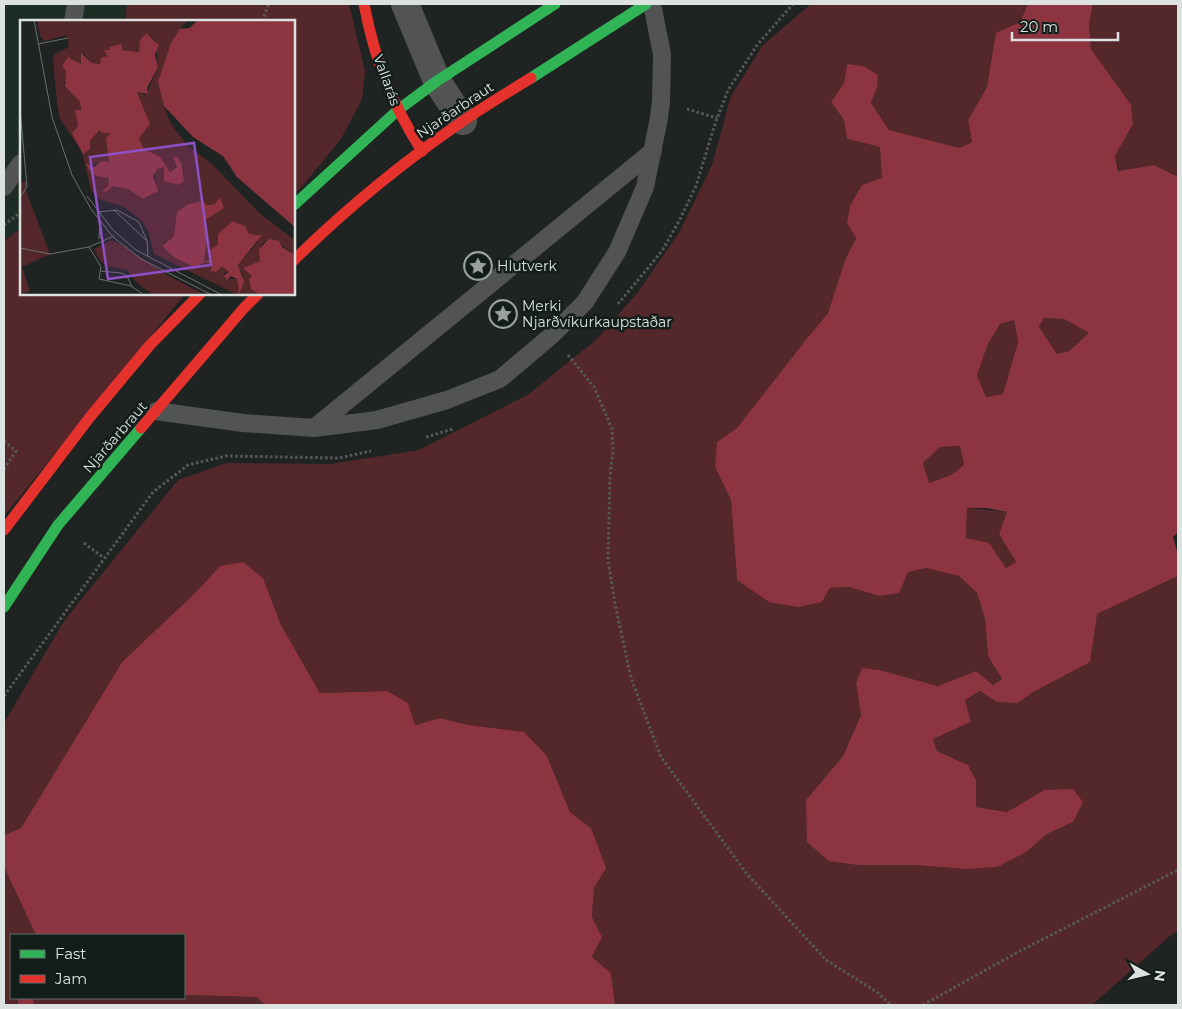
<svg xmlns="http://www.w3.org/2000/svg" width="1182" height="1009" font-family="Montserrat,sans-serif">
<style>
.built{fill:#1d2c25}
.green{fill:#54272b}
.water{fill:#8c343f;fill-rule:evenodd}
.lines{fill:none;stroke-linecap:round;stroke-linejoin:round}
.path{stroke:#555958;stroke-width:3;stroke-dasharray:2.5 2.5;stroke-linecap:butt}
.lane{stroke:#525453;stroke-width:18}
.street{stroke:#525453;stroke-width:28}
.fast{stroke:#30b455;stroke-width:11}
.jam{stroke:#e5322d;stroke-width:11}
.labels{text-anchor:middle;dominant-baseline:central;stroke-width:5;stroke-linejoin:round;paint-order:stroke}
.street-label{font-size:14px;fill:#dbe2df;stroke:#131d19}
.poi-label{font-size:14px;fill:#dbe2df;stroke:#131d19;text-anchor:start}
.inset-road{fill:none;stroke:#6a706e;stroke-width:1}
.view{fill:#8e50c5;fill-opacity:0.15;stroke:#8e50c5;stroke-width:2.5}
.inset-edge{fill:none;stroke:#dbe2df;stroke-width:2.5}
</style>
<rect width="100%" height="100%" fill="#1f2422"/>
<polygon class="built" points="4,4 127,4 125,21 21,21 21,228 4,241"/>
<g class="green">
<polygon points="127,4 349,4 365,71 362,99 341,139 304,184 294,194 294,21 125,21"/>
<path d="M811,4H1028L1020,22L992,62L987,87L968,120L972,142L960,148L889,130L871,103L877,88L847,65L844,83L831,102L844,120L847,139L880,147L883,178L862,185L847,223L856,237L845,260L828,313L804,342L737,428L718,442L715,467L731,500L737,580L822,602L830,588L849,587L879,596L907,572L926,568L959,576L977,593L985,619L988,656L1002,679L993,685L976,671L939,686L880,670L862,669L856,683L861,715L843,756L806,800L915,865L964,869L1026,852L1047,834L1073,822L1044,790L1007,812L976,807C976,765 975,768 937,751L933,739L971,722L965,700L981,691L997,702L1018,703L1033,692L1097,614L1178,576V931L1171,935L1092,1005H615L611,973L592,957L602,937L592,917L594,887L591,828L570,812L547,756L468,725L440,718L415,725L387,691L320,693L281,625L263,578L220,566L195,593L122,662L21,828L4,835V723L64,621L178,480L227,463L331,464L419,450L529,394L596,340L639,291L680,231L712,165L731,96L763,45Z"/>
<polygon points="1093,4 1178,4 1178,177 1154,165 1119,171 1115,156 1133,124 1131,106 1091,49 1089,24"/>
<polygon points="21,228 21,294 185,294 4,516 4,241"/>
<polygon points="1044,318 1064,319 1089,333 1069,351 1057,354 1039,327"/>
<polygon points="1014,320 1018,342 1003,394 986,397 977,375 988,344 1000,324"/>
<polygon points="960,446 964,465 951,475 929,483 923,463 940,447"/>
<polygon points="967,508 1007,512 999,534 1016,562 1006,568 989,544 966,538"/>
<path d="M4,867L36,935H11V998H19C16,1006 12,1005 4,1005Z"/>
<polygon points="184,995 257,997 265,1005 134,1005 133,1004 127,1005 34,1005 33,998 184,998"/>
</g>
<g class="water">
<path d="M1028,4H1093L1089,24L1091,49L1131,105L1133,124L1115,156L1118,171L1154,165L1178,177V532L1173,537L1178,555V576L1097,614L1090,662L1033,692L1018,703L997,702L980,691L965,700L971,722L933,739L937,751L968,765L976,780V807L1007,812L1044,790L1073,789L1083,802L1073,822L1047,834L1026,852L997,867L964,869L915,865H858L829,861L807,842L806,800L843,756L861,715L856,683L862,668L880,670L938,686L976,671L993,685L1002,679L988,656L985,619L977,593L959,576L926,568L908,572L899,593L879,596L849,587L830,588L822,602L798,607L769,602L737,580L731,500L715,467L717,442L737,428L804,342L828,313L845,260L856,238L847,223L850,206L862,185L882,178L880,147L847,139L844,120L831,102L844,83L847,64L863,66L878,75L877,88L871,103L889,130L960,148L972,142L968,120L987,87L996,33L1020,22ZM1044,318L1064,319L1089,333L1069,351L1057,354L1039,327ZM1014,320L1018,342L1003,394L986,397L977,375L988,344L1000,324ZM960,446L964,465L951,475L929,483L923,463L940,447ZM967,508H987L1007,512L999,534L1016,562L1006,568L989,543L966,538Z"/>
<polygon points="243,562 263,578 281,625 320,693 387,691 408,703 415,725 440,718 468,725 524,732 547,756 570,812 591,828 606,868 594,888 592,917 602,937 592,957 611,973 615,1005 265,1005 257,997 184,995 184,935 36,935 4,867 4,835 21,828 122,662 195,593 220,566"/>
<polygon points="19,998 33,998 34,1005 14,1005 17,1004"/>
</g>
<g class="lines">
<g class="path">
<polyline points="262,21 269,4"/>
<polyline points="687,109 717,118"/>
<polyline points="4,225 21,212"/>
<polyline points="618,304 662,251 679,221 696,186 715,124 728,90 757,45 793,4"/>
<polyline points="568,355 594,387 612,429 613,450 610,477 608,560 615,604 631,678 661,757 747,874 826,960 877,992 891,1005"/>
<polyline points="426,437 453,429"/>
<polyline points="4,441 16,451 4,469"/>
<polyline points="84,543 104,558"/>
<polyline points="4,696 153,492 188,465 226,456 339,458 371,451"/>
<polyline points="923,1005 1018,952 1178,870"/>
</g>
<g class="lane">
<polyline points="73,21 76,4"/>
<polyline points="4,187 21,163"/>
<polyline points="156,411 243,423 314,428 377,420 447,400 500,379 552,335 585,302 617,252 645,187 659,118 661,101 662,54 652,4"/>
<polyline points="314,428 653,151"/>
</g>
<polyline class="street" points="405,4 437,81 463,121"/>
<g class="fast">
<polyline points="531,78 646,4"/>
<polyline points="294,205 398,110 437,81 555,4"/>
<polyline points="4,607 58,525 141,428"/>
</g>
<g class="jam">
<path d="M364,4C375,61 391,102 422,151"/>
<path d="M294,260C346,209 403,162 463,121C485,106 508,92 531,78"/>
<polyline points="141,428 244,308 258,294"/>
<polyline points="4,530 90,417 150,345 200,294"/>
</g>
</g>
<defs>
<symbol id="sight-ring" viewBox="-11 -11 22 22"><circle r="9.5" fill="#131d19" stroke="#99a09d" stroke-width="1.5"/><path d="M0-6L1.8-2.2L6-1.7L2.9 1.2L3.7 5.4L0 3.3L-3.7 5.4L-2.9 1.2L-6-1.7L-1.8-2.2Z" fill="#99a09d"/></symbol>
</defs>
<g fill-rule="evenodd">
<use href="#sight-ring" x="462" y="250" width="32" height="32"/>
<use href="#sight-ring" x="487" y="298" width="32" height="32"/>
</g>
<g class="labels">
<g class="street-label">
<text transform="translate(387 80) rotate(70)">Vallarás</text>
<text transform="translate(455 110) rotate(-34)">Njarðarbraut</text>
<text transform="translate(115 437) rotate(-49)">Njarðarbraut</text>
</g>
<g class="poi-label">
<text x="497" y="266">Hlutverk</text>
<text x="522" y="306">Merki<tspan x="522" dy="16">Njarðvíkurkaupstaðar</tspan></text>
</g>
</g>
<g transform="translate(20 20)">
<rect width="275" height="275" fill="#1f2422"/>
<path d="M17,0H168L160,8L167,9L178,0H275V207L217,157L203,136L173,117L164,104L144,87L151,104L167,125L192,144L239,193L275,220V235L260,224L244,222L239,229L240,241L227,251L233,256L229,259L230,266L240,275H218L134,234L128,210L120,199L102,186L81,180L71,170L62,132L40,99L37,83L33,39L35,34L49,27L47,15L25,21L20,16ZM129,15L136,21L138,47L126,75L117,72L125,91L127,109L119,119L124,129L140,137L150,152L157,147L154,140L157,137L163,147L164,158L158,165L146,161L143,146L134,150L136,165L128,177L123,179L108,169L93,166L82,169L88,166L89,158L77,156L68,149L66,146L89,142L90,112L81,110L70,121V129L63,133L52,113L58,106L56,90H61L60,82L44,63L51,38L60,45L63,33L72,43L80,44L91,28L119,32ZM200,178L204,188L185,200L188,216L184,241L173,245L143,228V224L154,216L158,192L170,185L196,184ZM213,201L225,206L228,214H238V222L218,245L223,257L217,270V259H204V253L209,252L206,249L200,247L190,251L192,244L185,242L192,241L189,231L198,224L202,213ZM6,162V171L30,234L2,247L10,271L0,275V163ZM90,221L97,222L147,255L185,275H133L116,262L107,250L86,246L79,239L74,229Z" fill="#54272b" fill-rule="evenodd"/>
<path d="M178,0H275V207L217,157L203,136L173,117L144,86L138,62L151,23L160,9L170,8ZM126,13L139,25L135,35L138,47L127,68L128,74L117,72L130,104L119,119L124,129L140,137L150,152L157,147L153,137H157L162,144L164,161L158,165L144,161V147L137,149L133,156L138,171L123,179L108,169L93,166L86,172L82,171L88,166L89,158L76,156L68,149L66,143L74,147L82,141L89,142L86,119L90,113H82L80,110L70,121V129L63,134L52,113L58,106L55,90H61L60,82L45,66L46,51L42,46L48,37L61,44V33L72,43L80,44L81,38L87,36L84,30H90L89,27L97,25L102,24V30L119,32L120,20ZM200,177L204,188L185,200L188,216L184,241H192L189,231L198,224V214L213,201L225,206L229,214L242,215L218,245L224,262L219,274L217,259L211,256L207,260L203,256L209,252L206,249L201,247L196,252L190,251L192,244L186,242L174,247L154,237L142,226L154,216L157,192L168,184L183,181L187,185L195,184ZM249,219L259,221L262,227L275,235V275H240L231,269L229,259L232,256L223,248L240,241L239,229Z" fill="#8c343f"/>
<path class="inset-road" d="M14,0L32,97L52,155L71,189L93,217L121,239L192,275M18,24L48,18M0,89L7,167L0,177M67,176L93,210L116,230L202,275M94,190L126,220M78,192L97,190L119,202L127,221L128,237M79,219L80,203M69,227L81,247L79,259L111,266L124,275M0,228L30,234L69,227L94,216M80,251L101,253L107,256L112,267"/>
<path class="view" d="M174,123L191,245L88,259L70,137Z"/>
<rect width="275" height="275" class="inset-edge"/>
</g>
<rect width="1182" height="1009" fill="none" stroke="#dbe2df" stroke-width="10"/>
<rect x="10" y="934" width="175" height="65" fill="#131d19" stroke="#636c68"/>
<rect x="20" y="950" width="25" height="8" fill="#30b455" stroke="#636c68"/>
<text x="55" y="959" font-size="15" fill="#dbe2df">Fast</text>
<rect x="20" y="975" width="25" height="8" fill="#e5322d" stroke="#636c68"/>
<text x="55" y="984" font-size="15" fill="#dbe2df">Jam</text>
<g transform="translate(1147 974) rotate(98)" stroke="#131d19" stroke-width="4" paint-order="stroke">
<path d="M0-4L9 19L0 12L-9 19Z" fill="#dbe2df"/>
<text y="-8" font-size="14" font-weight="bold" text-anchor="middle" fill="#dbe2df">N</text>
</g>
<path d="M1012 32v8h106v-8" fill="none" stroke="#dbe2df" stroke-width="2.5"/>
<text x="1020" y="32" font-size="15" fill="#dbe2df" stroke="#131d19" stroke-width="4" paint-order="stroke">20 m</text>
</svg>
